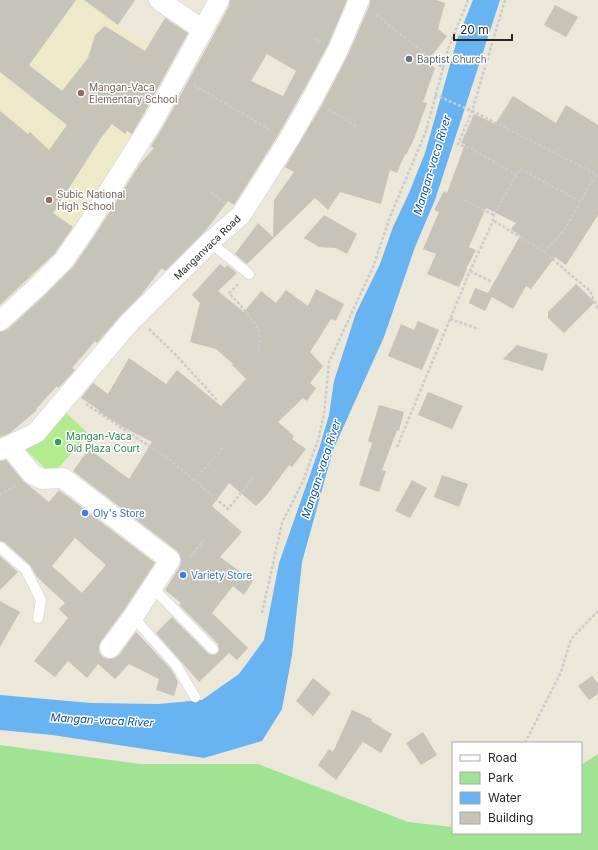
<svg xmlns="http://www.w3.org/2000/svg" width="598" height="850" font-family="Inter,sans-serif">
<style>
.education{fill:#eee9c8}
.green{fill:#a0e493}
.pitch{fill:#b3ec8f}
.water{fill:#68b3f1}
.building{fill:#c6c3b9;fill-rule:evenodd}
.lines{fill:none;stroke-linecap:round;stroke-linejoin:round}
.service-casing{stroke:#cfcfe2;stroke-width:11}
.minor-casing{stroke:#cfcfe2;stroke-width:21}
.path{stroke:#cbcbcb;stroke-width:2.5;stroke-dasharray:3 2;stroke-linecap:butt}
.service{stroke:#fff;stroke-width:10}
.minor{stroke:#fff;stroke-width:20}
.worship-dot{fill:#6b7280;stroke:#fff;stroke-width:1.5}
.education-dot{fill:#8d6e63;stroke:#fff;stroke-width:1.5}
.leisure-dot{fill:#2e9e5b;stroke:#fff;stroke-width:1.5}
.shop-dot{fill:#3f7fe0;stroke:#fff;stroke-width:1.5}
.labels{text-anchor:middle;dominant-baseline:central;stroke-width:3;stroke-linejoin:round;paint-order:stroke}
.worship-label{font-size:10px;fill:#5b616d;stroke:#fff;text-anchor:start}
.education-label{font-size:10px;fill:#785e54;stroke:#fff;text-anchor:start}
.street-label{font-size:10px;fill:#282828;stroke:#fff}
.leisure-label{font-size:10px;fill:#27864d;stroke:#fff;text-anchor:start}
.shop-label{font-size:10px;fill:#366cbe;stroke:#fff;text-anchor:start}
.water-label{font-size:11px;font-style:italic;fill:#094d9b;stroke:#fff}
</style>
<rect width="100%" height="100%" fill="#ebe7d9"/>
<polygon class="education" points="0,0 82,0 179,65 66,251 0,316"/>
<polygon class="green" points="0,745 140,764 258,764 408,822 453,827 453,833 581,833 581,765 598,754 598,850 0,850"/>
<polygon class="pitch" points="63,410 89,434 52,475 26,450"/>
<polygon class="water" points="473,0 500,0 435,200 415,247 384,337 333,450 302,562 292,655 282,709 262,741 204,758 52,735 0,730 0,695 91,703 158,704 202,700 239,674 264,640 279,563 319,449 329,415 334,381 356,313 380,264 393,227 409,193 425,153 457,40"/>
<g class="building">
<polygon points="0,0 76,0 29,65 62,91 88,58 95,35 105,26 145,51 165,18 188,33 143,115 132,134 127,131 125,134 112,124 101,138 53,213 73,227 55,253 0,305 0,111 28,134 30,132 49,150 67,125 0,72"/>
<polygon points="84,0 135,0 118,25"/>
<path d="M230,0H347L328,45L302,93L278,135L234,205L228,201L207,229L165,271L162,268L141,295L121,315L97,343L95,341L72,368L75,370L62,384L58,388L57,386L36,409L37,410L10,433L0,437V332L8,329L44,296L73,267L93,238L140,164L154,148L151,146L163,127L213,36L229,6ZM267,54L296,71L283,96L251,81Z"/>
<polygon points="370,0 436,0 445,3 438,29 447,36 427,62 435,68 423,102 427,103 414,139 406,155 405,154 397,173 390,170 381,204 340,192 328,210 315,198 247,264 235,254 258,223 273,237 274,200 294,172 285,167 322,105 348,55 370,4"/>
<polygon points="555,5 578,17 566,37 544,25"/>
<polygon points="513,96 556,123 566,105 598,125 598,215 566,265 555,257 531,289 526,286 513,309 492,297 485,311 469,303 475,288 488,293 520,236 511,229 516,223 486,208 469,247 476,250 466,269 467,269 459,287 427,274 436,254 423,249 439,212 434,210 444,191 447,193 465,144 461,143 474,114 495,124"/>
<polygon points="324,215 357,234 347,254 336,248 319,247 304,238"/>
<polygon points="220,264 225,268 227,265 237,273 218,291 244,312 261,291 276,303 286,290 308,306 316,289 344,304 336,321 331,319 310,352 323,366 310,383 316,388 307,401 303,398 278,422 294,436 292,439 306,449 292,467 289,465 266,496 256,506 229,483 212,506 242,532 220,557 253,581 244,595 233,586 212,613 248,648 237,660 229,653 199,682 156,633 172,617 209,654 215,655 219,651 218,644 179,605 181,603 165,590 180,566 181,561 180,555 177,551 73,471 89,449 129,479 152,442 121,426 98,411 99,410 81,398 93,383 108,394 129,358 166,384 177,370 221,406 246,379 232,365 233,364 216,349 190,342 200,303 192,295"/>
<polygon points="576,284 595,302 564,333 548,318 548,312"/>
<polygon points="418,321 439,330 422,370 388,356 401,324 414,330"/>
<polygon points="517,345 548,354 543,371 503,359"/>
<polygon points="428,392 463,406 452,429 418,415"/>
<polygon points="379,405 404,412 399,431 397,430 382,470 386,471 379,492 359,485 372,443 368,441"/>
<path d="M6,460L23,481L49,502L59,490L155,563L124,610L101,641L99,646V652L103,657L108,659L115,658L119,655L136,632L171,669L178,682L174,696L156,690L159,679L129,664L115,679L98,664L87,678L68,661L55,677L34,661L68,618L59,609L65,603L37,577L30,565L4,542L0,541V461ZM75,538L106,565L82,593L52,566Z"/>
<polygon points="442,475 468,484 459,507 434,497"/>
<polygon points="412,480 427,488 410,518 395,511"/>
<polygon points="0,556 18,572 0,590"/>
<polygon points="0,601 20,612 0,647"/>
<polygon points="592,676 598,683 598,694 589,700 578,686"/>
<polygon points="313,678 331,693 313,716 296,701"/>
<polygon points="352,710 372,719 371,721 392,734 381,753 363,742 336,780 318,765 329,749 333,752"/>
<polygon points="423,732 437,755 421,765 406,743"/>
</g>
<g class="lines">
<defs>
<g id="service">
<polyline points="210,242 249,274"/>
<polyline points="0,547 26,570 41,600 38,618"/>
<polyline points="152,587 213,649"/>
<polyline points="133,617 176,665 195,697"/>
</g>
<g id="minor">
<polyline points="159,0 203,30"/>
<polyline points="0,321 36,288 64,260 84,231 153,121 219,0"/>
<polyline points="9,446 32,474 42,479 63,478 170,560 133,617 110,648"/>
<polyline points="0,450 36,433 129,323 210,242 241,215 288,141 312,99 338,50 359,0"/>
</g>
</defs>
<use href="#service" class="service-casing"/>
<use href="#minor" class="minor-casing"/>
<g class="path">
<polyline points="505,0 472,111 458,144 474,150 516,175 521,169 581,202"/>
<polyline points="314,39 321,42"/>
<polyline points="443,68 448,49 468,0"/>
<polyline points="194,85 272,131"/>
<polyline points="435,95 472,111 598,175"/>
<polyline points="328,109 356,126"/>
<polyline points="211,192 226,204"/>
<polyline points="464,200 494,215"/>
<polyline points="494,221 544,252 590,291 598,309"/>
<polyline points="544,252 565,229 596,174"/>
<polyline points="470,271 492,282"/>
<path d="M238,284L229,293C237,302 258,323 260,335C261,340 258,348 258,354"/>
<polyline points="450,319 479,329"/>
<polyline points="149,329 175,354 217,400"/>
<polyline points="86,404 170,460 228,509 253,478"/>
<polyline points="397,447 470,271 493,221 494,215 516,175"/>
<polyline points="194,480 223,448"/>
<polyline points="0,495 17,484"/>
<polyline points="190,557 204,540"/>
<polyline points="262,613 282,523 303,481 318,440 324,414 329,362 373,267 390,217 426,131 443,68 375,14"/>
<polyline points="525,743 561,672 571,639 598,611"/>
</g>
<use href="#service" class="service"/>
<use href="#minor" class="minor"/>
</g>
<circle class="worship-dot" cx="409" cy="59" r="4"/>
<g class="education-dot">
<circle cx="81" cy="93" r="4"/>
<circle cx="49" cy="200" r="4"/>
</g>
<circle class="leisure-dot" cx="58" cy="442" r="4"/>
<g class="shop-dot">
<circle cx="85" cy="513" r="4"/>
<circle cx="183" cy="575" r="4"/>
</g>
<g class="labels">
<g class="worship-label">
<text x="417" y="59">Baptist Church</text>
</g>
<g class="education-label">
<text x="89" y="87">Mangan-Vaca<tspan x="89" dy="12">Elementary School</tspan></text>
<text x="57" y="194">Subic National<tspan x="57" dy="12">High School</tspan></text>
</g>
<g class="street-label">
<text transform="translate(207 247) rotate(-44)">Manganvaca Road</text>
</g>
<g class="leisure-label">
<text x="66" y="436">Mangan-Vaca<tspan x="66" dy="12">Old Plaza Court</tspan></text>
</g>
<g class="shop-label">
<text x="93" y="513">Oly's Store</text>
<text x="191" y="575">Variety Store</text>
</g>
<g class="water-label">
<text transform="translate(432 165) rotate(-73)">Mangan-vaca River</text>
<text transform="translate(321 469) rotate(-72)">Mangan-vaca River</text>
<text transform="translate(102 720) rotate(3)">Mangan-vaca River</text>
</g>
</g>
<rect x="452" y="742" width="130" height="92" fill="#ffffff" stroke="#a9a9a9"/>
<rect x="460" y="755" width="20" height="6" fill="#ffffff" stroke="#a9a9a9"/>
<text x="488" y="762" font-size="12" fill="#282828">Road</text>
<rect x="460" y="772" width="20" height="12" fill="#a0e493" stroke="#a9a9a9"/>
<text x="488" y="782" font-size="12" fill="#282828">Park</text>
<rect x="460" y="792" width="20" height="12" fill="#68b3f1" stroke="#a9a9a9"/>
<text x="488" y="802" font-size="12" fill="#282828">Water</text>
<rect x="460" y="812" width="20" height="12" fill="#c6c3b9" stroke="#a9a9a9"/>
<text x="488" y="822" font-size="12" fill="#282828">Building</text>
<path d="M454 34v6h58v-6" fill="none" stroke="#282828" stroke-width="2"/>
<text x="460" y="34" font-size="12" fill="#282828" stroke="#ffffff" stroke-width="3" paint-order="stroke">20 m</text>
</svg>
